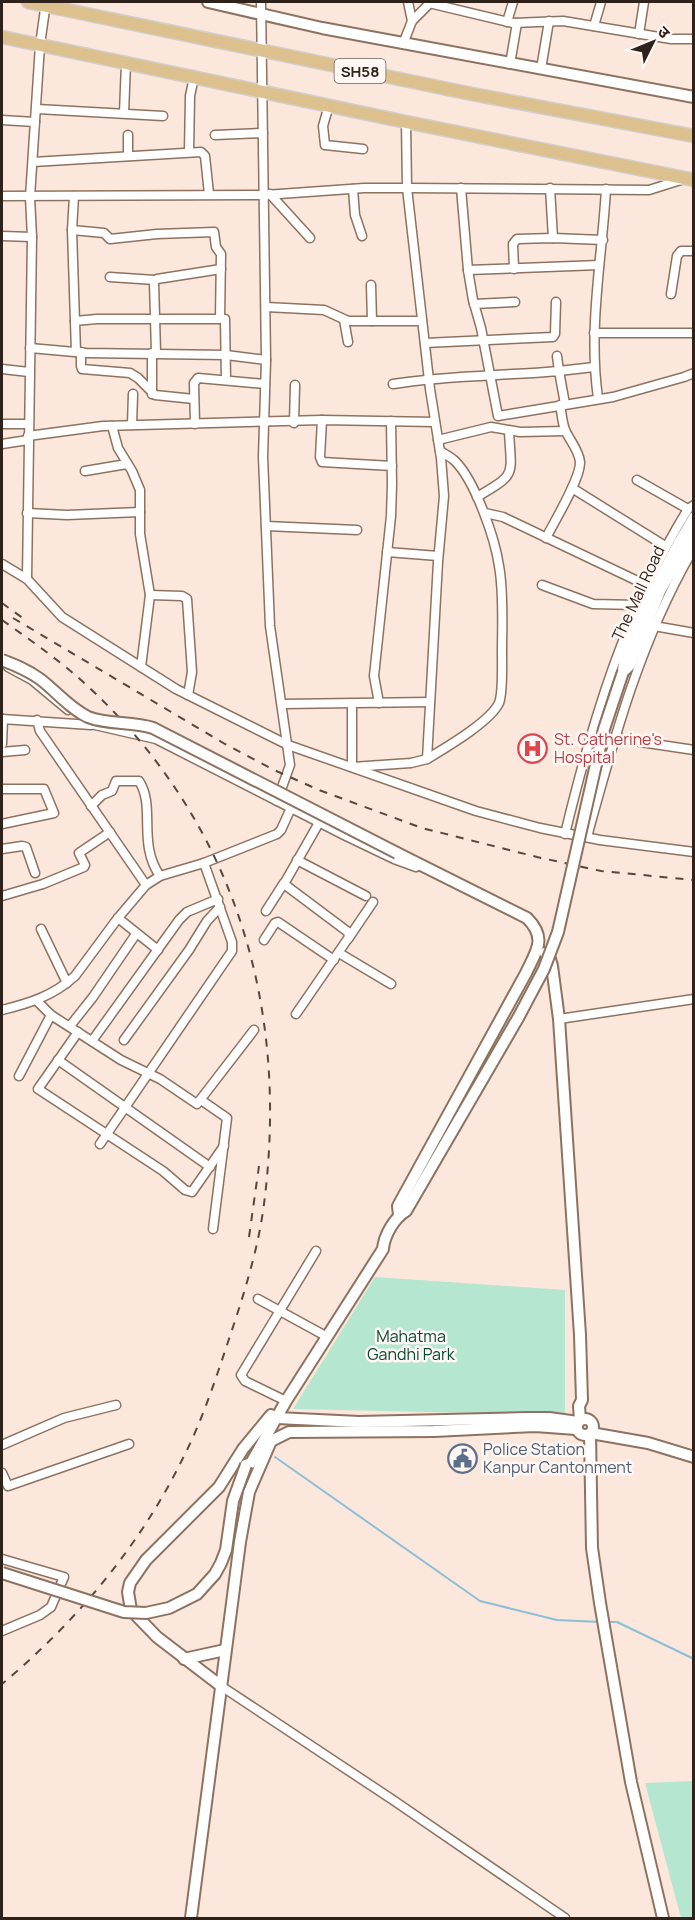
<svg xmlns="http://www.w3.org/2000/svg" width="695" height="1920" font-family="Manrope,'Noto Sans Devanagari',sans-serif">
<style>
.green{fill:#b5e6cf}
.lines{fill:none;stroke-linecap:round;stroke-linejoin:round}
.stream{stroke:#8cbfd6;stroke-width:2}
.minor-casing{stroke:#8e7260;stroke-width:11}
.tertiary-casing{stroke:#8e7260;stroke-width:14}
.primary-casing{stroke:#d1cecd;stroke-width:15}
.minor{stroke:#fff;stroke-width:8}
.tertiary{stroke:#fff;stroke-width:10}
.primary{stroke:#dcc08d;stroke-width:12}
.rail{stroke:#554840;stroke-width:2;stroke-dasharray:8 8;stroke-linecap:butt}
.tertiary-bridge-casing{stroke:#8e7260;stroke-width:14;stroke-linecap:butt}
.tertiary-bridge{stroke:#fff;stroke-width:10}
.labels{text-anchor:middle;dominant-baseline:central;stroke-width:5;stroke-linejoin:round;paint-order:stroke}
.shield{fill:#fef7f3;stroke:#6c625c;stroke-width:1.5}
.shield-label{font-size:15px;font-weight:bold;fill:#2e221b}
.street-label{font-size:16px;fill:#2e221b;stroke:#fef7f3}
.health-label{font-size:16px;fill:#be3a42;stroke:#fef7f3;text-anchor:start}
.park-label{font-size:16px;fill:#064a34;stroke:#fef7f3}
.service-label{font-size:16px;fill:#4e5e75;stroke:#fef7f3;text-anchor:start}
</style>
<rect width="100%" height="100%" fill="#fbe7db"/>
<g class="green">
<polygon points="375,1277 565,1290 565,1415 293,1409"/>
<polygon points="693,1781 693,1918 681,1918 645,1783"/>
</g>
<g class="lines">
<g class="stream">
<polyline points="275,1457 480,1601 557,1620 600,1622"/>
<polyline points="606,1622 617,1622 694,1659"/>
</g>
<defs>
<g id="minor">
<polyline points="261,2 266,360 263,457 270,626 290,765 277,801"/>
<polyline points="429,3 513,23 563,21 671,39 694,39"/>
<polyline points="412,21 431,2"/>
<polyline points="507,22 513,2"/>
<polyline points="594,26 601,2"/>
<polyline points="639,34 644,2"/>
<polyline points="403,44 412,21 408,2"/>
<polyline points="510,64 517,23"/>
<polyline points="541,69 549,21"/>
<polyline points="329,105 323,126 325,145 363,149"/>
<polyline points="37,109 163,116"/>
<polyline points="124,113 126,63"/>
<polyline points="2,120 35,122"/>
<polyline points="215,135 263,133"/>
<polyline points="189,152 190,96 194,77"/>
<polyline points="128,156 128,135"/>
<polyline points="33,162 201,152 205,156 209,194"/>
<polyline points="461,188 468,270 473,300 481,328 498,416 613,397 684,377 694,373"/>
<polyline points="550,188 553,238"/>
<polyline points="353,189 355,215 362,236"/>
<polyline points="270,194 310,238"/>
<polyline points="2,196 265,195 364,188 407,188 649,190 684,179"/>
<polyline points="74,196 72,230 76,352"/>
<polyline points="72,230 104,233 110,239 157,234 214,232 216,247 221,254 220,319"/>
<polyline points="2,236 32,237"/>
<polyline points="514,269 513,244 517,239 553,238 603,240"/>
<polyline points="468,270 599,265"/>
<polyline points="110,277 155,280"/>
<polyline points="371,285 372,321"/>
<polyline points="671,294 677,256 681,251 694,251"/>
<polyline points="474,304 515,302"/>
<polyline points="266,307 324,310 348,321 422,321"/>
<polyline points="344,320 348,342"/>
<polyline points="75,321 97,319 225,319 226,380"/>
<polyline points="594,333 694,333"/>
<polyline points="425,343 553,337 555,334 556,302"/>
<polyline points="30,348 86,353 226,355 266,360"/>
<polyline points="81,352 81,366 82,369 130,373 138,378 155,395 194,399"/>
<polyline points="152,353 152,394"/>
<polyline points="156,353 154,282 157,279 221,269"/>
<polyline points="557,356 559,371 594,367"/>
<polyline points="2,369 29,372"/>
<path d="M393,384C448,375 504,376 559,371L565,404"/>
<path d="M598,398C588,328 602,259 606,189"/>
<polyline points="322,420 320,457 322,462 392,466"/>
<polyline points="294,423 295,385"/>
<polyline points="2,424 28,424"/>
<polyline points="195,424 194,383 198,378 265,384"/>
<polyline points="132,425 133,394"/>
<polyline points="112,426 118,448 132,471 140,490 140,534 150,595 141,667"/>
<polyline points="28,436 103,426 322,420 435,422"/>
<polyline points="438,440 491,427 520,432 565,431"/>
<polyline points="2,444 28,440"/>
<polyline points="85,471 127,464"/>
<polyline points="637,480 688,509"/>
<polyline points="572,488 665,546"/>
<path d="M477,497C518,473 511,476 509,431"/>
<polyline points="27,513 67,515 140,512"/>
<polyline points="485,513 503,517 646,585"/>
<polyline points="266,526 357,530"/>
<path d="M546,538C554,522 581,478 580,462C579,451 571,442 566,432C562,424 562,414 560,405"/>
<polyline points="387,552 438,556"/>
<polyline points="2,564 27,579 62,617 176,689 288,745 476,811 540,828 600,840 694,852"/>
<polyline points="27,579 32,237 30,197 40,45 46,2"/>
<polyline points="542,585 593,604 637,605"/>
<polyline points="150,595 182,596 187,599 192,672 188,695"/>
<polyline points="654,626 694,633"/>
<polyline points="8,667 32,680 68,710"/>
<polyline points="379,703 374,676 391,516 392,484 391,421"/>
<polyline points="282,704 430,702"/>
<polyline points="352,705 352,767 411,763 427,759 438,562 444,496 441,458 430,389 407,188 406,122"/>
<polyline points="2,719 91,725"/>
<polyline points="84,719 95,725 156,739 346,836 394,859 416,867"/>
<polyline points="37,720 40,731 146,885"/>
<polyline points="614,738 694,750"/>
<polyline points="2,744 3,719"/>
<polyline points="2,752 25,750"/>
<path d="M427,759C445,748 490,722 499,703C503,693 502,665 502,653C502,626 504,593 499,566C495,538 475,481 455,461C451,457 445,454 440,451"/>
<polyline points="2,789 44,789 54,813 2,824"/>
<path d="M91,806L102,795L112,791L116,781H139C156,807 137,843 160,876"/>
<path d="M565,834C593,718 625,612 688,509L694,505"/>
<path d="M587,837C614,738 641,638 694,548"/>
<polyline points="2,849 22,846 26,847 35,873"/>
<polyline points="297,860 366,896"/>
<polyline points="2,896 43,884 84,867 85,865 79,853 110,832"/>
<polyline points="266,911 284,883"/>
<polyline points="118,918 158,950"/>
<polyline points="41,929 67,983"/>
<polyline points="348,939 373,902"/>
<polyline points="264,940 275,923 278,922 334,960"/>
<polyline points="339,953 391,984"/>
<polyline points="37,1001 51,1015 121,1060 160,1079 197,1104 254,1030"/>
<path d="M2,1010C30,1003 53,996 75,976L118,918L146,885L160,876L204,863L277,834L281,830L291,808"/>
<polyline points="296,1014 349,937 348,932 284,884 320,821"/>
<polyline points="559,1019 694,999"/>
<polyline points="70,1026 93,997 136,934"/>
<polyline points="78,1032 38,1089 163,1171 185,1190 192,1192 224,1146"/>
<polyline points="124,1040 189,950 207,921 220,907"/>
<polyline points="92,1041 179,920 187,912 218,899"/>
<polyline points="58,1060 210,1167"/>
<polyline points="19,1076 51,1015"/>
<polyline points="201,1100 227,1118 213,1229"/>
<polyline points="100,1144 232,951 232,942 204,863"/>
<polyline points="258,1299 322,1334"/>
<polyline points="286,1401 245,1381 241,1375 316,1251"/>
<polyline points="2,1445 64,1418 116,1405"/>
<polyline points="2,1473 8,1486 129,1444"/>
<polyline points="2,1559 64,1577 51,1607 40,1615 2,1631"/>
<polyline points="221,1686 393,1800 565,1918"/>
</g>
<g id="tertiary">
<polyline points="208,2 322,28 694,97"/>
<path d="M623,672C624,653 633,636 640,620C656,584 674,550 694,517"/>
<polyline points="623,672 630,665 660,591 694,533"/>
<path d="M397,853L527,918C547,938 537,950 526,973L398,1206L399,1215"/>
<polyline points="545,953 550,959 552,966 559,1019 580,1335 582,1400 579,1406 580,1420"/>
<polyline points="272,1416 277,1418 359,1422 526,1418 549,1418 578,1422"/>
<circle cx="585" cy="1427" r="8"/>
<polyline points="591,1433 648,1443 694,1457"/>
<polyline points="590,1434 592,1548 600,1603 631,1782 663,1918"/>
<path d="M246,1465L251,1463L286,1401L383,1249C384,1236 394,1218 406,1211L518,1018"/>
<polyline points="184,1659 225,1650"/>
<polyline points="221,1686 157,1637 131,1610 128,1592 130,1583 146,1560 219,1487 243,1449 271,1415"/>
<polyline points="191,1918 240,1542 249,1492 271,1441 289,1432 434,1431 535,1426 576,1429"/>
</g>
<g id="primary">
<polyline points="28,2 467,93 694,136"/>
<polyline points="2,37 406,122 694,180"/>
</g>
</defs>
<use href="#minor" class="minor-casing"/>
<use href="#tertiary" class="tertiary-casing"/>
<use href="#primary" class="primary-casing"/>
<use href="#minor" class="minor"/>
<use href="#tertiary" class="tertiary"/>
<use href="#primary" class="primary"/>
<g class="rail">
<polyline points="2,603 24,619"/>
<polyline points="13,618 225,744 274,770 319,790 422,828 537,857 601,871 694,880"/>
<path d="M2,620C29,639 56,658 81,680C233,817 290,1003 264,1204C258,1251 243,1297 228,1342C215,1381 202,1421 183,1458C140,1546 76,1622 2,1684"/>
<polyline points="249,1237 259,1166"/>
</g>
<defs>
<g id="tertiary-bridge">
<path d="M2,660C15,665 28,670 40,679C56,691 69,708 88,717C107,725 132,721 153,728L397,853"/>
<polyline points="518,1018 544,969 558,932 604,729 623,672"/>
<polyline points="2,1573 124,1612 146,1613 169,1608 197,1594 215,1574 221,1563 226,1550 233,1501 246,1465"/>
</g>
</defs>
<use href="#tertiary-bridge" class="tertiary-bridge-casing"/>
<use href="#tertiary-bridge" class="tertiary-bridge"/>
</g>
<defs>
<symbol id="hospital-ring" viewBox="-11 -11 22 22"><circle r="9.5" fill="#fef7f3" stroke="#e0444e" stroke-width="1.5"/><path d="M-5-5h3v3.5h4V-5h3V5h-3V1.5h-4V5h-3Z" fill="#e0444e"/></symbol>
<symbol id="civic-ring" viewBox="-11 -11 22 22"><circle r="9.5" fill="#fef7f3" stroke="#5c6f8a" stroke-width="1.5"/><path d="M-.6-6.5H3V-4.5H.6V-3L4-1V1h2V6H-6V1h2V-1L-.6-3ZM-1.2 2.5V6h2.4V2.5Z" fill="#5c6f8a"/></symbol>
</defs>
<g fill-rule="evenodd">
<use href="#hospital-ring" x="516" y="732" width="33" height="33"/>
<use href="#civic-ring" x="446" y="1442" width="33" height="33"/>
</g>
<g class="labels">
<rect class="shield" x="334.5" y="59" width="51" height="24" rx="4.5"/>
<g class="shield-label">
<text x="360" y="71">SH58</text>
</g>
<g class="street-label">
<text transform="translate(638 593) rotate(-65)">The Mall Road</text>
</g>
<g class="health-label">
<text x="554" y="739">St. Catherine's<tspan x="554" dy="18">Hospital</tspan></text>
</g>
<g class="park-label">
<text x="411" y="1336">Mahatma<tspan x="411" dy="18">Gandhi Park</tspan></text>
</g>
<g class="service-label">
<text x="483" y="1449">Police Station<tspan x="483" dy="18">Kanpur Cantonment</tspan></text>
</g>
</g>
<rect width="695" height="1920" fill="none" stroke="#2e221b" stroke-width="6"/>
<g transform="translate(653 42) rotate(47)" stroke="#fef7f3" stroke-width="4.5" paint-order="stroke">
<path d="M0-4.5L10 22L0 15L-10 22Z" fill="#2e221b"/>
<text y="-9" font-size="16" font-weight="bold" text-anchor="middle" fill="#2e221b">उ</text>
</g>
</svg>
